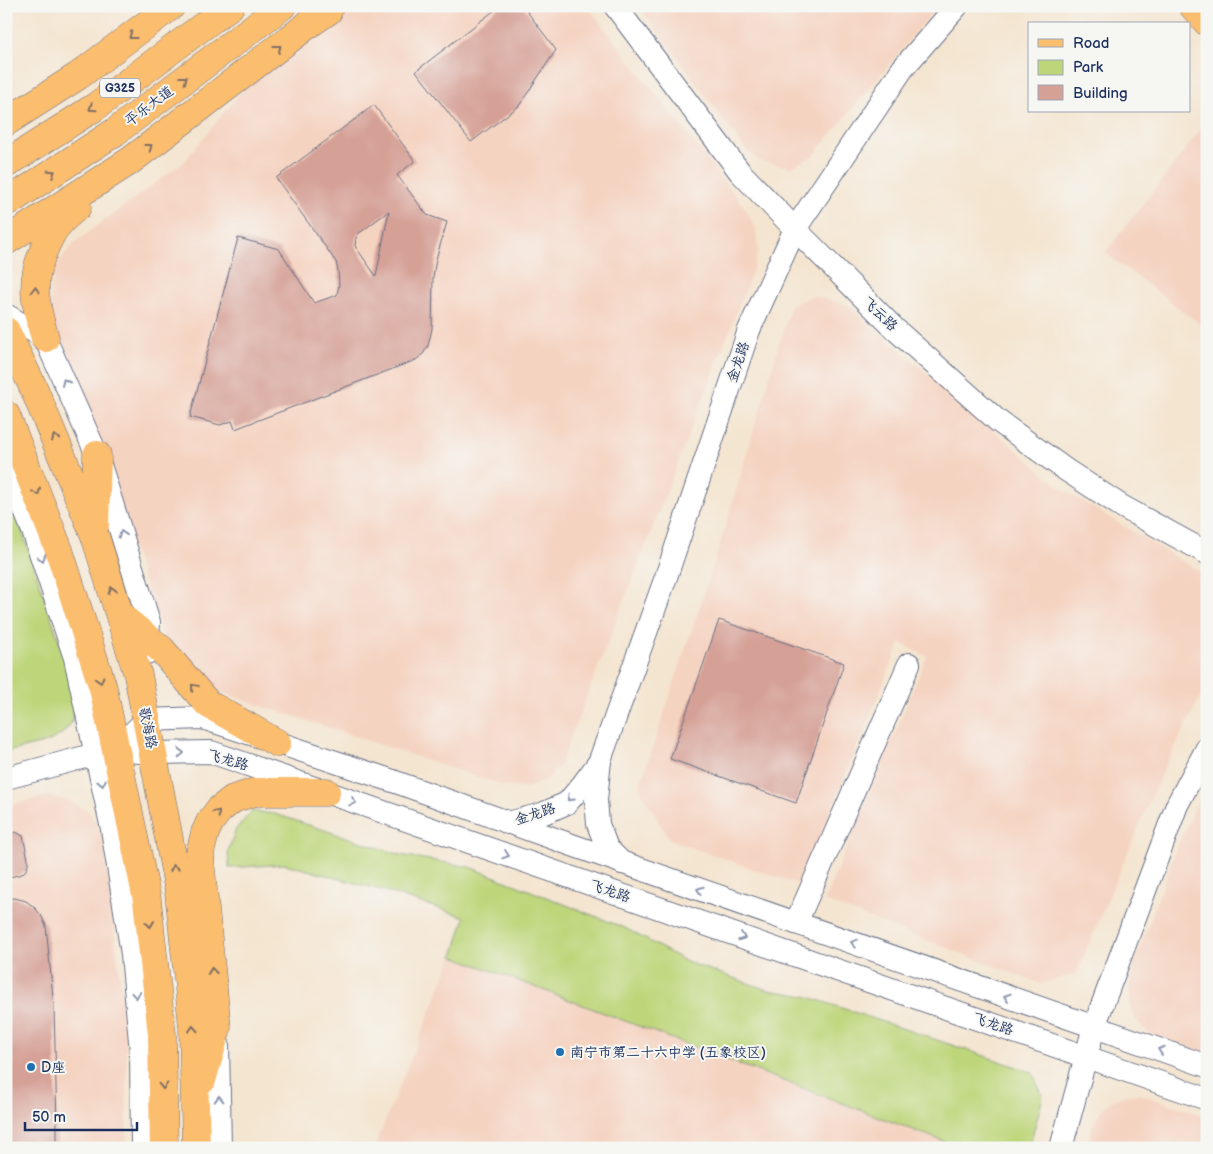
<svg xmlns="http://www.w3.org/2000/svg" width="1213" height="1154" font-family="'Balsamiq Sans','LXGW WenKai TC',sans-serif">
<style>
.built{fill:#f5d3c1}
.green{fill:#bed67a;stroke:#6c826c}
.building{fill:#d5a096;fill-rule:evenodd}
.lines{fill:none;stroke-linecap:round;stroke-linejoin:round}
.minor-casing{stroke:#676f86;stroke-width:24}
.major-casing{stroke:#676f86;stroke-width:29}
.highway-casing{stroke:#676f86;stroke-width:29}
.minor{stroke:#fff;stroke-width:22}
.major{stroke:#fbbd6e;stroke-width:28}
.highway{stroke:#fbbd6e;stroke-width:28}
.oneway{stroke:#806f65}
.oneway2{stroke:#8d97ae}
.poi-dot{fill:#1f6fb2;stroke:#f6f6f2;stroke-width:2}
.labels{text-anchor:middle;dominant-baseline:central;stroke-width:4;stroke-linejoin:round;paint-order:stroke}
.shield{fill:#f6f6f2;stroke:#5d6b8a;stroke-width:1}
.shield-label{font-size:12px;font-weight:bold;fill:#1b2f5e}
.street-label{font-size:14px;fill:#1b2f5e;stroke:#f6f6f2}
.poi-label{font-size:14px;fill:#1b2f5e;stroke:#f6f6f2;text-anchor:start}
</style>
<rect width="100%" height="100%" fill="#f6f6f2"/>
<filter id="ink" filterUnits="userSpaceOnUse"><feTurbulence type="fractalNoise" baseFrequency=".02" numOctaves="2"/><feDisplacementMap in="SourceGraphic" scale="10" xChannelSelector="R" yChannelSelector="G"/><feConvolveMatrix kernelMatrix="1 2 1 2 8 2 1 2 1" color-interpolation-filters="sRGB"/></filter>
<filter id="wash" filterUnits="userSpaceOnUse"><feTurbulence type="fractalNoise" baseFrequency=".0096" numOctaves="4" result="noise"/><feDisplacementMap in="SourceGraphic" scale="20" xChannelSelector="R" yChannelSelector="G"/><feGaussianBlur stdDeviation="1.12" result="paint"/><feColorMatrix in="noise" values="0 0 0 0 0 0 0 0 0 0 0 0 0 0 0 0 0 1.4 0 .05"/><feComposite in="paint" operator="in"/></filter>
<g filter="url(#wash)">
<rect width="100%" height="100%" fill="#f4e5d0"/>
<g class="built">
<polygon points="355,6 587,6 745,208 756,229 758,251 752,273 560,765 547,779 528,788 508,787 220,692 191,673 172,653 160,628 98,447 48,319 51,288 57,262 78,240 184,162 244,88 332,20"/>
<polygon points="639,6 938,6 813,156 791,167 760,161 744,148"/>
<polygon points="1207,122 1207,329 1105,253"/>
<polygon points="813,296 846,304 1062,489 1207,576 1207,684 1161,774 1076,974 1041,984 824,901 927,656 900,643 800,885 670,840 639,788 717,554 791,305"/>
<polygon points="1207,781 1207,1053 1158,1038 1143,1028 1134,1017 1130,1004 1129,988 1132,970 1177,847"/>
<polygon points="47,796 70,801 89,812 103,836 126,1028 127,1148 6,1148 6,806"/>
<polygon points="453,956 961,1148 374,1148"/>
<polygon points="1140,1094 1207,1117 1207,1148 1087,1148 1092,1126 1101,1110 1113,1100 1126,1095"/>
</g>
<g class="green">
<polygon points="6,483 76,691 76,708 72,722 62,734 48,742 6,752"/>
<polygon points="252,811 275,814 401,855 470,867 625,928 687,962 768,990 806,996 1032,1072 1043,1097 1029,1148 961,1148 453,956 465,917 385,891 285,864 229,868 228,851 236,829"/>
</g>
<g id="blocks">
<g class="building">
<polygon points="500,6 523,6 556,50 519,106 471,142 416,71"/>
<path d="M374,105L415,161L397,175L427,215L447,222L436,259L433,277L432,329L428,346L423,354L416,360L235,429L232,421L220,425L190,417L238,238L279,249L314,303L337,295L339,284L338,271L336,262L317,235L276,178ZM389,211L376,276L355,246L356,238L358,234Z"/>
<polygon points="719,620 844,663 796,803 670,759"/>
<polygon points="16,832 23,836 28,859 28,865 26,870 22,874 6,878 6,835"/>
<polygon points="15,898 26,901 35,908 41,915 46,926 54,1007 57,1127 57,1148 6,1148 6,899"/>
</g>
</g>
</g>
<g filter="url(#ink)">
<use href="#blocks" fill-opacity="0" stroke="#676f86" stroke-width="1"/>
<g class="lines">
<defs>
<g id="minor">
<polyline points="615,6 740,172 795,229 896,330 998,421 1066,470 1123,507 1207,553"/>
<polyline points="6,315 45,338 97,455 149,622 147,653"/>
<polyline points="6,464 33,531 75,658 112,829 132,954 141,1052 142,1148"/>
<polyline points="115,750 146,720 203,718 393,781 569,844 1207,1066"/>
<polyline points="6,778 96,754 115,750 152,753 211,752 1207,1099"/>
<polyline points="508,823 542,814 567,803 583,784 600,761"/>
<polyline points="622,863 607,848 598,824 596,800 600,760 666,577 749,330 795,229 903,68 957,6"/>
<polyline points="796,923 909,664"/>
<polyline points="218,1044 220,1148"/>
<polyline points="1061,1148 1094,1027 1177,805 1207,748"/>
</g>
<g id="major">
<polyline points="1193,6 1207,22"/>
<polyline points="6,122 78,76 171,6"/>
<polyline points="6,241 130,161 309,24 328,11"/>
<polyline points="6,331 34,389 95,536 138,675 179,892 193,1027 196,1148"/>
<path d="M45,338C34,301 29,279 47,243C50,237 53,230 57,226C62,219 70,213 77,207"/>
<polyline points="6,415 59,550 103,688 147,900 162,1034 164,1148"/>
<polyline points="95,525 97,455"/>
<polyline points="120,616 161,649 208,704 277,743"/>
<polyline points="202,1080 217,1028 201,870 200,853 205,833 210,822 219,810 233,799 255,792 326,792"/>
</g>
<g id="highway">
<polyline points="309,24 325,6"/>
<polyline points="6,164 95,107 230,6"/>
<polyline points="11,200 115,132 282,6"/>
</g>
</defs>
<use href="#minor" class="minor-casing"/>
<use href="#major" class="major-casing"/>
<use href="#highway" class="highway-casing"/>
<use href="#minor" class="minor"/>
<use href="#major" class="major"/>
<use href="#highway" class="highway"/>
</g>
<defs><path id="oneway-chevron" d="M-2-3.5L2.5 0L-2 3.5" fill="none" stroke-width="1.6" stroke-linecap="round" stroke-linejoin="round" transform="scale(1.25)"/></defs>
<g class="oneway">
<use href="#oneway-chevron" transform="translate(132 36) rotate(143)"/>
<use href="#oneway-chevron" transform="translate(278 48) rotate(-38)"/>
<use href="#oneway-chevron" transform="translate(184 79) rotate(-37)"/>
<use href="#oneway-chevron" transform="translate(92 108) rotate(146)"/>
<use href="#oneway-chevron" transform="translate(149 147) rotate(-38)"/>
<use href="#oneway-chevron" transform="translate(52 173) rotate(-33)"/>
<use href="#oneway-chevron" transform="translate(35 290) rotate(-90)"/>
<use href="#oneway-chevron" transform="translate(55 438) rotate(-112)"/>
<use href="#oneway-chevron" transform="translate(37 492) rotate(69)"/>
<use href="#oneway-chevron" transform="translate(112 590) rotate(-107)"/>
<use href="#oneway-chevron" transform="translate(100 680) rotate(73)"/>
<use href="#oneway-chevron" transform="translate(194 687) rotate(-130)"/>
<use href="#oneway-chevron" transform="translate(217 813) rotate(-50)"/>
<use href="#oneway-chevron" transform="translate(174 868) rotate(-101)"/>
<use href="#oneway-chevron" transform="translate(150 924) rotate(84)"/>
<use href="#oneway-chevron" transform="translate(212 971) rotate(-96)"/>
<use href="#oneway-chevron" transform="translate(193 1029) rotate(-93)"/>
<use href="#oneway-chevron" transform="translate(163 1086) rotate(89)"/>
</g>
<g class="oneway2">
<use href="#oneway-chevron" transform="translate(65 382) rotate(-114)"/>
<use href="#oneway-chevron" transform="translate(122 534) rotate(-107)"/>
<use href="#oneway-chevron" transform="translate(42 558) rotate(72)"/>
<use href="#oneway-chevron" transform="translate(181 753) rotate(-1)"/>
<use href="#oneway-chevron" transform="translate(102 783) rotate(78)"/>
<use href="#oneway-chevron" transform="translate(570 798) rotate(136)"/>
<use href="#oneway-chevron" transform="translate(353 802) rotate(19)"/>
<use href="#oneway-chevron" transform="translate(506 855) rotate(19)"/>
<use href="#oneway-chevron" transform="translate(700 890) rotate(-161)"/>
<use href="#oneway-chevron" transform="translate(742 937) rotate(19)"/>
<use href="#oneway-chevron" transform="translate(854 943) rotate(-161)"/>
<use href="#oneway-chevron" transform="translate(136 995) rotate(85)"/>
<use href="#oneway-chevron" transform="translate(1007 997) rotate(-161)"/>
<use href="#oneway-chevron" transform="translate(1161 1050) rotate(-161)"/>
<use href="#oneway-chevron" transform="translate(219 1099) rotate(-91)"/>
</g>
</g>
<g class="poi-dot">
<circle cx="560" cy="1052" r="5"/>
<circle cx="31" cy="1067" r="5"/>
</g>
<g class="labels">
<rect class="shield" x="100" y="78.5" width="40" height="19" rx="4"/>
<g class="shield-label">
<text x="120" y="88">G325</text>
</g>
<g class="street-label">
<text transform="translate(149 106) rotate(-37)">平乐大道</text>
<text transform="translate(880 314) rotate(44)">飞云路</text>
<text transform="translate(738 362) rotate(-71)">金龙路</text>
<text transform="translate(148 728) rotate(79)">歌海路</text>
<text transform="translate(228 760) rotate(16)">飞龙路</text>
<text transform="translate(535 814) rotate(-18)">金龙路</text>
<text transform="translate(610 891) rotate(19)">飞龙路</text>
<text transform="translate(993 1024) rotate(19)">飞龙路</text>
</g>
<g class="poi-label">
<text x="570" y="1052">南宁市第二十六中学 (五象校区)</text>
<text x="41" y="1067">D座</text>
</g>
</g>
<rect width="1213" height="1154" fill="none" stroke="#f6f6f2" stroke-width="25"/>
<rect x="1028" y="22" width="162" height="90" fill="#f6f6f2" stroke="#9ea6b7"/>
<rect x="1038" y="39" width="25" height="8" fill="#fbbd6e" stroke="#9ea6b7"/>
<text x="1073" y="48" font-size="15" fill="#1b2f5e">Road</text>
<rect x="1038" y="60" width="25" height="15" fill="#bed67a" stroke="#9ea6b7"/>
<text x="1073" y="72" font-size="15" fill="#1b2f5e">Park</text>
<rect x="1038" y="85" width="25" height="15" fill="#d5a096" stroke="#9ea6b7"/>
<text x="1073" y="98" font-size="15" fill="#1b2f5e">Building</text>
<path d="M25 1122v8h112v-8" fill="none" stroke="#1b2f5e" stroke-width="2.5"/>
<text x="32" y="1122" font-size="15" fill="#1b2f5e" stroke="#f6f6f2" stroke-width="4" paint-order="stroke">50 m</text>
</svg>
